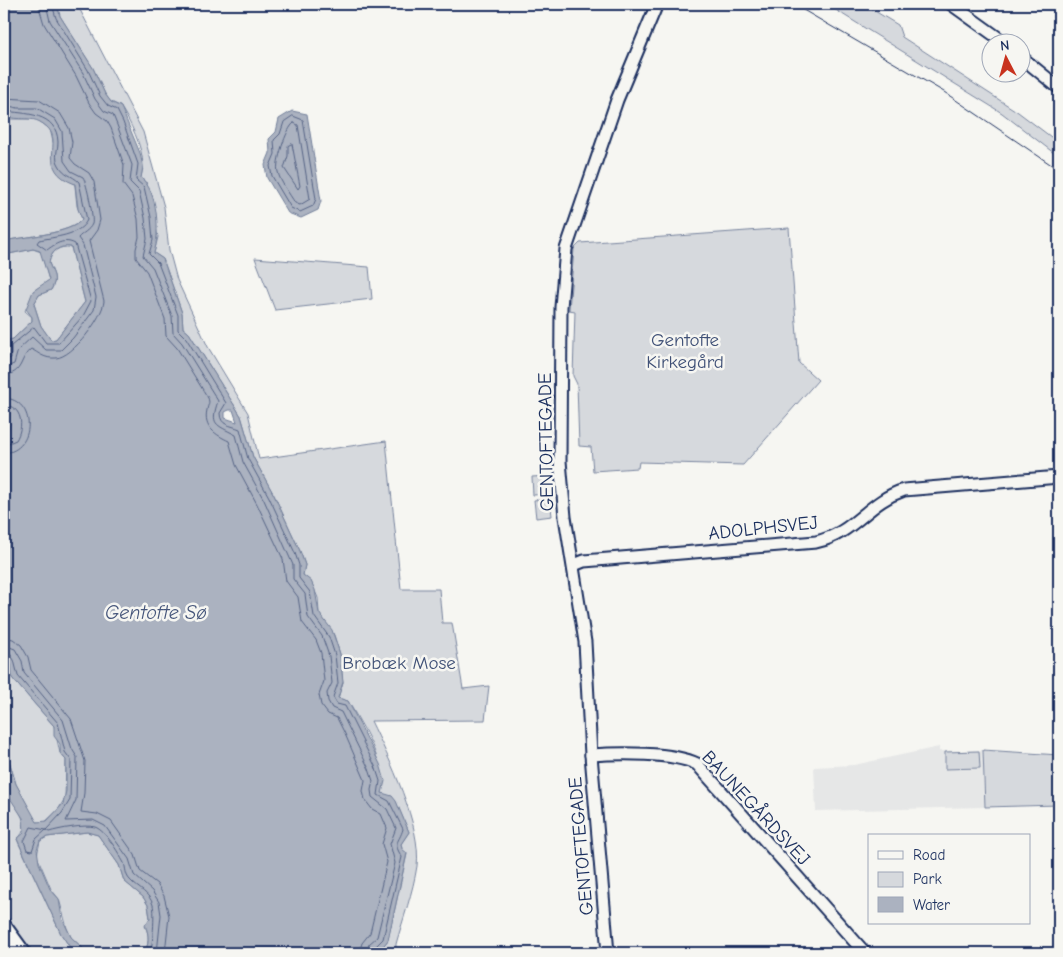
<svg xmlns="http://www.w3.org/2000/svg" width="1063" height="957" font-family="'Comic Neue',sans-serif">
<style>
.built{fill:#e6e7e7}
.green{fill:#d6d9dd;stroke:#78849e}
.water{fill:#abb2c0;stroke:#717e99;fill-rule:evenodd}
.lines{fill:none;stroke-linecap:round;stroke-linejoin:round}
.shore{stroke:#556385;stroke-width:1}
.tertiary-casing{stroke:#1b2f5e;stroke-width:15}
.motorway-casing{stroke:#1b2f5e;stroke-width:20}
.tertiary{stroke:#f6f6f2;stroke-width:11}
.motorway{stroke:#f6f6f2;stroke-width:16}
.tram{stroke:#1b2f5e;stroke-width:1}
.labels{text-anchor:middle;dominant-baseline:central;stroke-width:5;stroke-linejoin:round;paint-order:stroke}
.park-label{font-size:19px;fill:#405177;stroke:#f6f6f2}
.street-label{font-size:19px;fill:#1b2f5e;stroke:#f6f6f2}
.water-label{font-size:20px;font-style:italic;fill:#46567b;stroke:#f6f6f2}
</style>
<rect width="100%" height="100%" fill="#f6f6f2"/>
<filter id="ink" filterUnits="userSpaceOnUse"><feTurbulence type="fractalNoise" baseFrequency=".02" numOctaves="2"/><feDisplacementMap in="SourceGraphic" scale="10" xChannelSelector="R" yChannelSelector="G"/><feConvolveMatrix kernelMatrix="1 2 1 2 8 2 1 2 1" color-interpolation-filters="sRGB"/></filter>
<g filter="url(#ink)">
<polygon class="built" points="939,747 939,751 983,750 985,807 816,811 814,767 854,765"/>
<g class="green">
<path d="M57,4H77L143,132L164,207L169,250L177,280L208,347L248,413L259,459L386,441L401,589H439L442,623H452L463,689L489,686L485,720L371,721C389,758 422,826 417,866C413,892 403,919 396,944V953H378L388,940L407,854L402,849L401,844L409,832L396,802L382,793C385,761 364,729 348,701L338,698L343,682L340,654L334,635L319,613L318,598L311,582L303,575L305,565L300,551L274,495L253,457L241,416L189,333L183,328L182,313L163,259L154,253L158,237L146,181L141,178C141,174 143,170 143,166C143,147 130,121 120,106L111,102L105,94L93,68L60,16Z"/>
<polygon points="826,4 863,4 898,25 902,37 1018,112 1059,143 1059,157 1002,113"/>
<path d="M4,115L11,119H36L50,129L53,142L75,186L77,206L82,219C72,234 21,237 4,241Z"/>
<polygon points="789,228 799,363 818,380 743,465 639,462 638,468 593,471 591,447 579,446 577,384 573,376 575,311 569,310 574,249 580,243"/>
<path d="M71,247L85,302L56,339L51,340L41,326L34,304L39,295L51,290C58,278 53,274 49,263C51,251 59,246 71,247Z"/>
<polygon points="33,249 41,252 49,280 45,285 36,289 25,311 32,317 32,321 13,339 7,340 5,345 7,354 4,359 4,255"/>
<polygon points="255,258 369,267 372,299 275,310"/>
<polygon points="549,476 551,494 533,495 532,477"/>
<polygon points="550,498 552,516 536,518 534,500"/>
<polygon points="4,653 11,665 12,678 54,726 60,753 66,760 65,798 58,810 44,823 36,822 16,784 4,744"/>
<polygon points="983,750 1059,755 1059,805 985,807"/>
<polygon points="979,751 980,768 945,769 945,752"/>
<path d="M4,789C13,803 35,825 17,839L19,844L61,934L74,953H30L4,917Z"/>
<path d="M87,832L98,835L119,865L124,881L143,897L148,905L150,918L145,927C150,933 149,948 143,953H88L71,937L67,928L59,899L51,889L37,856L40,841L47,837Z"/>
</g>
<g class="water">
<path d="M4,4H57L60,16L93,68L105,94L111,102L121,107L140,153L143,167L141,178C158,191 160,233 154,253L163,259L182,313L183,328L189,333L241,416L253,457L274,495L300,551L305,565L303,575L311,581L315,590L319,613L332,630L340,654L343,682L338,698L348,701L380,764L385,781L382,793L392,796L396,801L409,832L401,844L402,849L407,853L388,940L378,953H143C150,947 149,933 145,925L150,918L148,905L143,897L124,881L119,865L98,835L87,832L47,837L40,841L37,849L39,863L50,889L59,899L62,918L71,937L88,953H74L61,934L17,839L24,833L23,818L4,789V744L16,784L37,822L47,821L63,804L66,791V760L60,753V744L54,736V726L12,678L11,665L4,653V434L7,433L10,424L4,415L5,343L13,339L32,321V317L26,309L33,291L49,280L40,251L33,249L4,255V241C21,237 73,234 82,219L78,209L75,184C35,169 64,142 47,127C32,113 20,123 4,115ZM71,247L85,302L56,339L51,340L41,326L34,304L39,295L51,290C58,278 53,274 49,263C51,251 59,245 71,247ZM229,410H233L237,422L225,418V412Z"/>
<polygon points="292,111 307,114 321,201 318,210 301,218 288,213 267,178 265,165 270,153 269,139 276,132 279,119"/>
</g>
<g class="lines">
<g class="shore">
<path d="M38,4L44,24L76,76L89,103L96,113L107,121L111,128L124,165L123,184L132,196L138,219L139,237L136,249V258L147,272L165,319L166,336L177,348L208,398C210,403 208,404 207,410C203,427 216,435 229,441L236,465L257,504L283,559L286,581L298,597L302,622L316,640L321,653L324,681L319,695L321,705L328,714L337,718L345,734L365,780L363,791L365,800L372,809L381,814L387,828L382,844L387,862L370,933L362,943L359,953"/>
<path d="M46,4L50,21L83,73L95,99L104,111L113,115L117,125L132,165L130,182L139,191L145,218L147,239L143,256L153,268L172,316L173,333L182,343L218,401C210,425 215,424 236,435L243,462L264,500L289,556L293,565V579L305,594L308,617L322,636L329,656L332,683L327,693L328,701L332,708L341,712L369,769L373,781L371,790L372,797L387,809L396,828L390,844L395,863L377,937L369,944L367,953"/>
<path d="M52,4L56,18L88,70L100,96L108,106L117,110L123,122L138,164L136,180L144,187L151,217L153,240L149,254L158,263L178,315V330L186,338L226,403L220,413C220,426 231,425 240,429L248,459L269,497L295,553L299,565V578L310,592L314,616L329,637L335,655L338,683L333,697L337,704L345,706L375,766L380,781L378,795L389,801L403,829C399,843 392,842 402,857L383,939L375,947L373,953"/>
<path d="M4,98L39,100L60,113L69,128L72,142L70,158L75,164L89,173L94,182L100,220L97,230L89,241L104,301C103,317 73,357 56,358C44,359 39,353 31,349C19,358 24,374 4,375"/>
<path d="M4,105L18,108H37L55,119L62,131L64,161L71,171L83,177C87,183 94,219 92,224C89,231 82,233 78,238L83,245L96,297L94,310L73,338L61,350H46L32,337L18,350L14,364L4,368"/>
<path d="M4,111C25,114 57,112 58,142C58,150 54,157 59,165C64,175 72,175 79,182L87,220C80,236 53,237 39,240L37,243L47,250C55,244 64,238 75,244L91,301L83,316L59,343H46L34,327L11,346V358L4,361"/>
<polygon points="293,116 303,120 316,199 313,206 300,212 291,208 272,176 270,166 275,154 274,140 280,134 284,122"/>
<path d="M294,123L298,125L310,199L300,205L295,203C290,194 280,182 278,172C275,164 286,128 294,123Z"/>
<polygon points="292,144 300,186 298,189 284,168 288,156 288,146"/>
<path d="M4,398C37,399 36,451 4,453"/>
<path d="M4,405C23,406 24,427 16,440L4,445"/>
<polyline points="4,637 13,639 21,645 28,657 31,670 71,719 85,761 84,793 81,812 97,814 111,821 135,855 140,871 157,884 164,896 169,916 165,953"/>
<polyline points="4,645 15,649 22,661 24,673 63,720 72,749 77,757 76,800 66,821 93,820 105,826 129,859 134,875 152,891 159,902 161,915 157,953"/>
<path d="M4,651L9,652L14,660L18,676L58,723L65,752L71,760L70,800L62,813L46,830L31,827L24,841L27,850L32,851L36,839L46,830L49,832C59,829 85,824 95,827C106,831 118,852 124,863C126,868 125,875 130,880C138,889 150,893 153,905C155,912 153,947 150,953"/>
</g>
<defs>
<g id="tertiary">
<polyline points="951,4 1004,42"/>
<polyline points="1020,56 1059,88"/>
<path d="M574,565L584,561L816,542C855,533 867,502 904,490L1059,477"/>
<path d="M591,755C618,753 673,752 697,764L865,953"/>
<polyline points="4,924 25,953"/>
<polyline points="608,953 591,755 585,642 565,517 560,461 561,307 566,249 617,100 657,4"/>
</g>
<polyline id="motorway" points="4,941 14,953"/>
</defs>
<use href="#tertiary" class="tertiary-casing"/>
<use href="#motorway" class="motorway-casing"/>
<use href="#tertiary" class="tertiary"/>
<use href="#motorway" class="motorway"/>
<polyline class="tram" points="793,4 944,92 1059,170"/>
</g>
</g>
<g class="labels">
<g class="park-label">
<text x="685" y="340">Gentofte<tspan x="685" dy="22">Kirkegård</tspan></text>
<text x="399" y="663">Brobæk Mose</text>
</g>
<g class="street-label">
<text transform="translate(546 442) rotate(-91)">GENTOFTEGADE</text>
<text transform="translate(763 528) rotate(-6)">ADOLPHSVEJ</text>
<text transform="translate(756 808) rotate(47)">BAUNEGÅRDSVEJ</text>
<text transform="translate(581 846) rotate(-95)">GENTOFTEGADE</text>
</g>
<g class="water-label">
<text x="156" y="612">Gentofte Sø</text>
</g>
</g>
<rect width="1063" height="957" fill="none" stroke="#f6f6f2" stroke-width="20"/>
<rect x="10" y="10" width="1043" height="937" fill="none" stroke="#1b2f5e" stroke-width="2" filter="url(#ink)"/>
<rect x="868" y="834" width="162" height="90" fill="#f6f6f2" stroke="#9ea6b7"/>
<rect x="878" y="851" width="25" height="8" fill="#f6f6f2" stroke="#9ea6b7"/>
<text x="913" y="860" font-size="15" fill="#1b2f5e">Road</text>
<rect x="878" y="872" width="25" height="15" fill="#d6d9dd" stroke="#9ea6b7"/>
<text x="913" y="884" font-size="15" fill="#1b2f5e">Park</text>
<rect x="878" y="897" width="25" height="15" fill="#abb2c0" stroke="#9ea6b7"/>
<text x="913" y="910" font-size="15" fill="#1b2f5e">Water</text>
<g transform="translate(1006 58) rotate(354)"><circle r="24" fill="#f6f6f2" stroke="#9ea6b7"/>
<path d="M0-4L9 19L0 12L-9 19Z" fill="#c8321e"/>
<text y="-8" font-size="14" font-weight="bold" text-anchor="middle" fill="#1b2f5e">N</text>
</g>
</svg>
